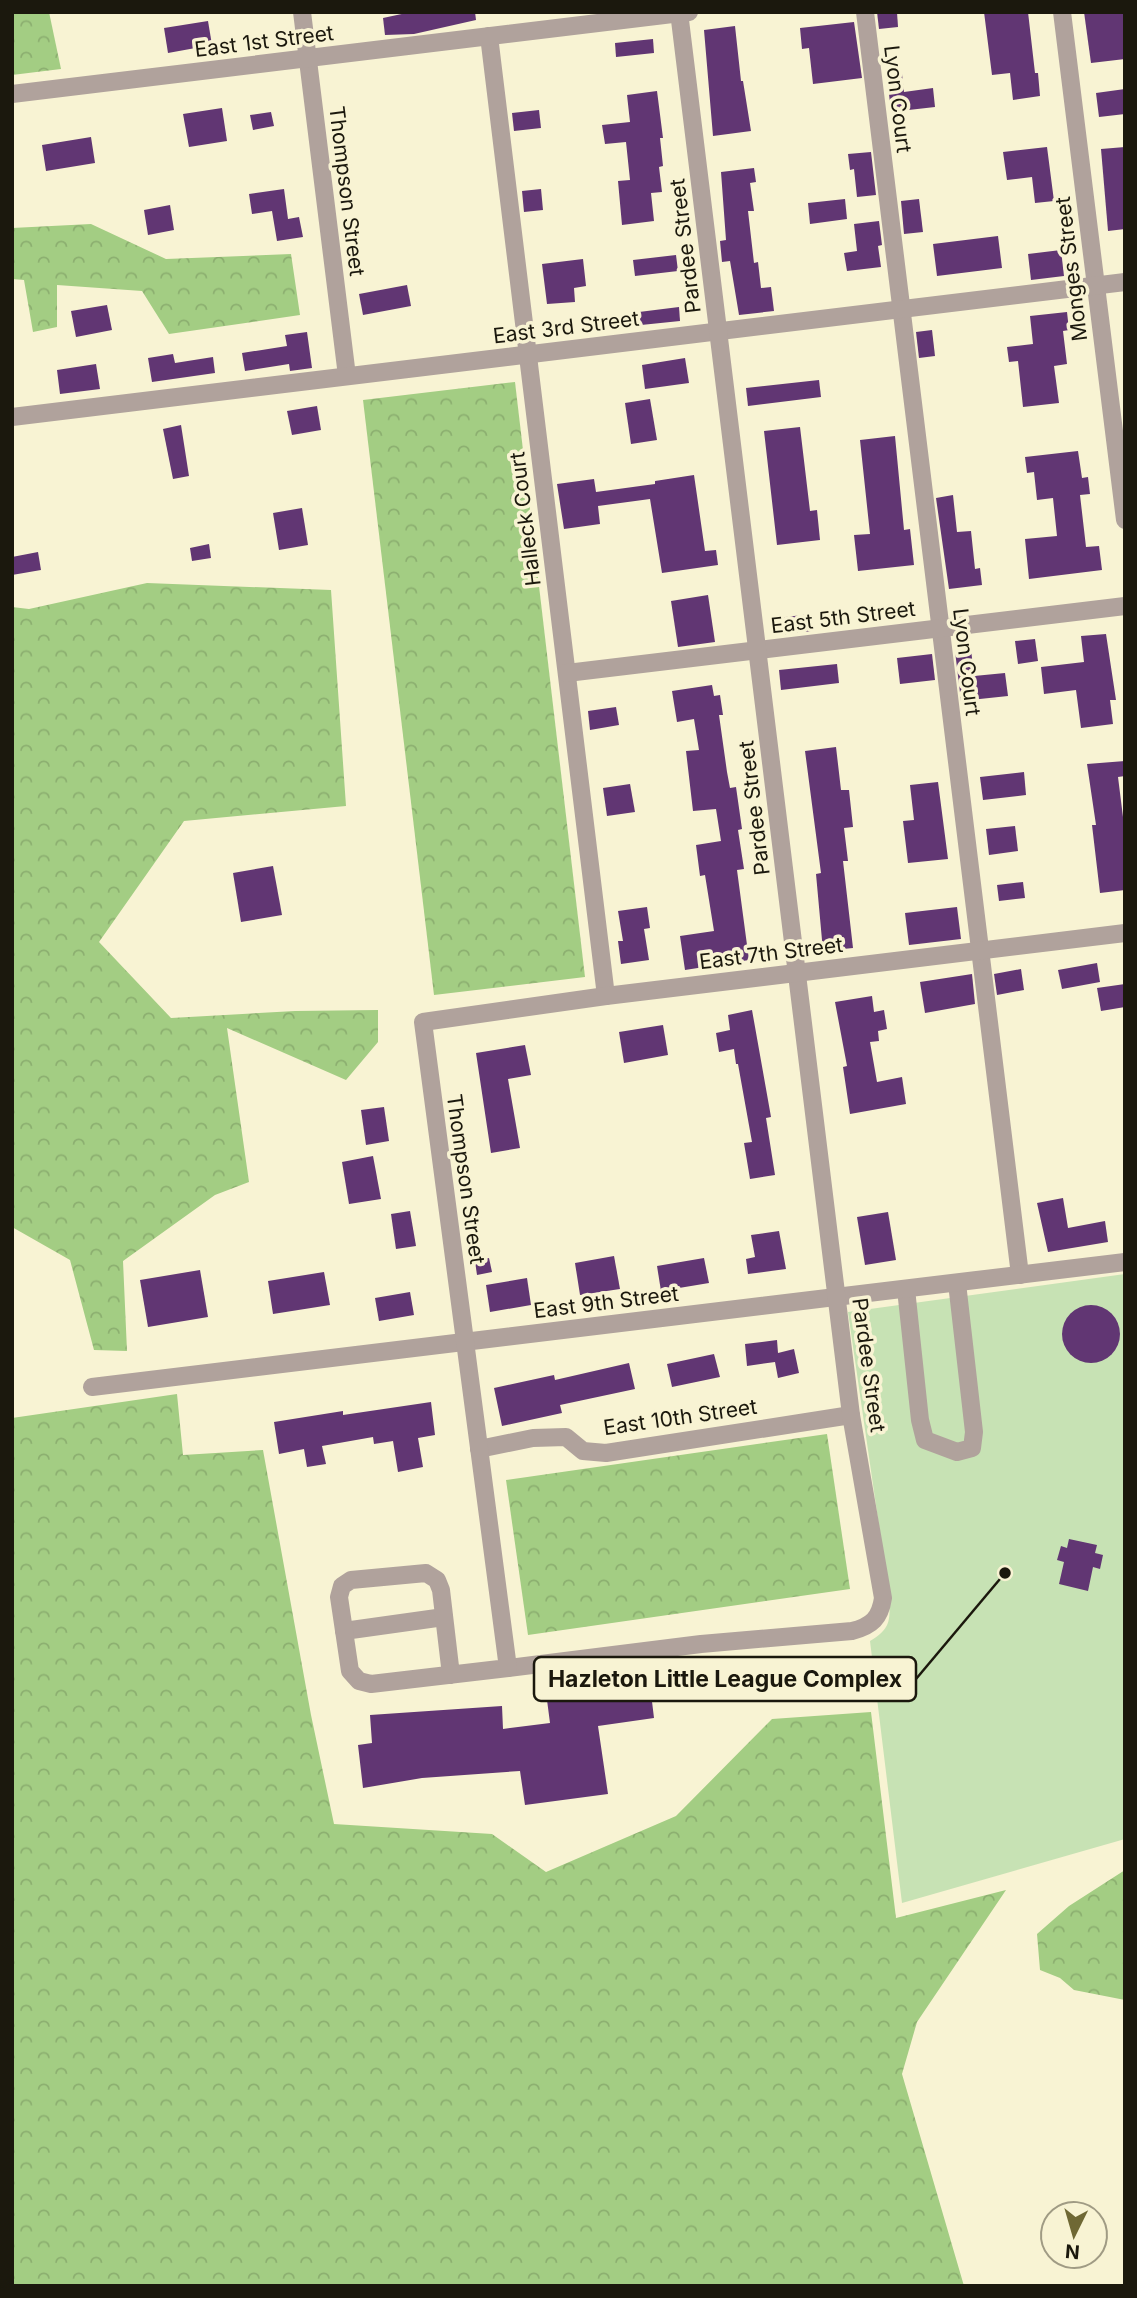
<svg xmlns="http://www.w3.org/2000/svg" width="1137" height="2298" font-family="Inter,sans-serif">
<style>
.forest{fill:url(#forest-crowns)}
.pitch{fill:#c7e2b4}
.building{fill:#613673}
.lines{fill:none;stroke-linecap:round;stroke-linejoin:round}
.minor{stroke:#b0a29c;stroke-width:18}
.labels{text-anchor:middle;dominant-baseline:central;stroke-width:7;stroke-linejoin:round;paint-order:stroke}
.street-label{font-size:21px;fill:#1b180d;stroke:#f8f3d3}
.leader{fill:none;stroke:#1b180d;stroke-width:2.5}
.callout-dot{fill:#1b180d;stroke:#f8f3d3;stroke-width:2.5}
.callout{fill:#f8f3d3;stroke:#1b180d;stroke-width:2.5}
.callout-label{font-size:23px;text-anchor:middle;font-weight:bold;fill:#1b180d}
</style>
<defs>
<pattern id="forest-crowns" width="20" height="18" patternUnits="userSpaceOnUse" patternTransform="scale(1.75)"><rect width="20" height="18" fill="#a3cd83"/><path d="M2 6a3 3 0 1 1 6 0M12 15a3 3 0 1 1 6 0" fill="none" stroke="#8caf70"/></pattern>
</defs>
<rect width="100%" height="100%" fill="#f8f3d3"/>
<g class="forest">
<polygon points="12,12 49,12 61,69 12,75"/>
<polygon points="91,224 166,259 291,254 300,315 169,334 142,291 57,285 57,327 33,332 24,280 12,279 12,228"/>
<polygon points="515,382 585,977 434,995 363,400"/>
<polygon points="147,583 331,590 346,806 184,821 99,942 171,1018 295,1011 378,1010 378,1042 346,1080 227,1028 249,1182 215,1195 123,1261 127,1351 94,1350 70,1260 12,1227 12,607 29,609"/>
<polygon points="177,1394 183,1455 263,1450 311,1715 334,1824 492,1834 546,1872 676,1816 772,1719 871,1712 896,1918 1006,1890 917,2022 902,2074 964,2286 12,2286 12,1418"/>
<polygon points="827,1434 850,1589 528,1635 506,1480"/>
<polygon points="1125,1870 1125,2000 1074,1990 1060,1978 1040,1970 1037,1934 1069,1906"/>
</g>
<path class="pitch" d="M1125,1274V1839L902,1903L870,1641C892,1628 890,1619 889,1595L848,1312Z"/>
<g class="building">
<polygon points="411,12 475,12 476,20 414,34 385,35 383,18"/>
<polygon points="877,12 897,12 898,27 879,29"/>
<polygon points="984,12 1028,12 1035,73 1038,73 1040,96 1013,100 1010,73 992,75"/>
<polygon points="1084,12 1125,12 1125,59 1091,63"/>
<polygon points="208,21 212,45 168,53 164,28"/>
<polygon points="854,22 862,78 813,84 809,48 802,49 800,28"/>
<polygon points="735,26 741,81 743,81 751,131 713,136 704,30"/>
<polygon points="653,39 654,53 616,57 615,43"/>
<polygon points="902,74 904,92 933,88 935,107 891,112 887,76"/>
<polygon points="1125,89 1125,114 1099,117 1096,93"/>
<polygon points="657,91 663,138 660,138 663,166 659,167 662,192 651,193 654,221 622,225 618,181 630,180 626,142 605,144 602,125 630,122 627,95"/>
<polygon points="222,108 227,141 189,147 183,114"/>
<polygon points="539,110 541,128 514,131 512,113"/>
<polygon points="271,112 274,126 253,130 250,115"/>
<polygon points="91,137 95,163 46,171 42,145"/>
<polygon points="1047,147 1054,201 1035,203 1032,177 1007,180 1003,152"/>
<polygon points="1125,147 1125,229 1108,231 1101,149"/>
<polygon points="871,152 876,195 857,197 854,169 850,170 848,154"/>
<polygon points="754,168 756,182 750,183 754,211 748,211 754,263 758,262 761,288 771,287 774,311 739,315 730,261 722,262 720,241 726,240 721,172"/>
<polygon points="284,189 288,219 299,217 303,237 277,241 272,211 252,214 249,194"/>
<polygon points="541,189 543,210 524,212 522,191"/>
<polygon points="845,199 847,219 810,224 808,203"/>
<polygon points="919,199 923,232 904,234 901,201"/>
<polygon points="170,205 174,230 148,235 144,210"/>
<polygon points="879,221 882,245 878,246 881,267 847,271 844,253 857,251 854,224"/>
<polygon points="998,236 1002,268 937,276 933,244"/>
<polygon points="1061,250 1064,276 1031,280 1028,254"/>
<polygon points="676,255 678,271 635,276 633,260"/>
<polygon points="583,259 586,286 574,288 575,302 547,304 542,264"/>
<polygon points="407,285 411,306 363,315 359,294"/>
<polygon points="107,305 112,330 76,337 71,311"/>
<polygon points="679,307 680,321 641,325 639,312"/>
<polygon points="1067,312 1069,330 1063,331 1067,364 1054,366 1059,403 1023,407 1018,361 1009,362 1007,347 1033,344 1030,316"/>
<polygon points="932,330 935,356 919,358 916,332"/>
<polygon points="307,332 312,368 290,371 289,364 245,371 242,353 287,346 285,335"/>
<polygon points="173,354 175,363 213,357 215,373 152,382 148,358"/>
<polygon points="685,358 689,383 645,389 642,365"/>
<polygon points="96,364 100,389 60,394 57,370"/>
<polygon points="819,380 821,397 748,406 746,388"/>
<polygon points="650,399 657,440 631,444 625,403"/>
<polygon points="317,406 321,430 292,435 287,411"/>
<polygon points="181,425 189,476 173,479 163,429"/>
<polygon points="800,427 810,511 817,510 820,540 777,545 764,431"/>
<polygon points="895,436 904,530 910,529 914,565 858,571 854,535 870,534 860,440"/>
<polygon points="1078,451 1082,478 1088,477 1090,494 1080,495 1086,547 1099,546 1102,570 1029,579 1025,539 1057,536 1053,498 1037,500 1034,472 1027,473 1025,457"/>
<polygon points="694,475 705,551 716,550 718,565 662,573 650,499 598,506 600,524 564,529 557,484 594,479 596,492 655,484 655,481"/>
<polygon points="953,495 957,532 971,531 975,569 980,568 982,585 949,589 936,498"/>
<polygon points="302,508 308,545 279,550 273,513"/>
<polygon points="209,544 211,558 192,561 190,548"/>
<polygon points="38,552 41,570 12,575 12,557"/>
<polygon points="708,595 715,642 678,647 671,601"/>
<polygon points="811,614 812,631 779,635 777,618"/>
<polygon points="1106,634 1116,700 1110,700 1113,724 1081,728 1076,690 1044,694 1041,667 1084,662 1081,636"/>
<polygon points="1035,639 1038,661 1018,664 1015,641"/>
<polygon points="971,649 974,676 1005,673 1008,696 961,701 955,651"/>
<polygon points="932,654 935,680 900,684 897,658"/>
<polygon points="837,664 839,683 781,690 779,670"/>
<polygon points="712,685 714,696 720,695 723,715 719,715 727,772 730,788 736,787 742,829 738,830 744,869 737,870 749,960 685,970 680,936 714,931 705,875 700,876 696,845 721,841 716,809 693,811 686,751 699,750 694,719 677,722 672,691"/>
<polygon points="616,707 619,725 590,730 588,711"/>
<polygon points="836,747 841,790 849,790 853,827 844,828 848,861 843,861 853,948 823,951 816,874 821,873 805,751"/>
<polygon points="1125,761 1125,776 1118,777 1125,833 1125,890 1100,893 1092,825 1096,825 1087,764"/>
<polygon points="1024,772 1026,795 983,800 980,777"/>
<polygon points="938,782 948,859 908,863 903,821 914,820 910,785"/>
<polygon points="630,784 635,812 607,816 603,788"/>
<polygon points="1015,826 1018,851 989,855 986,829"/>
<polygon points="273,866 282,915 241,922 233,873"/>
<polygon points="1023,882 1025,898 999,901 997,885"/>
<polygon points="647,907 650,928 644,929 649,960 621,964 618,941 623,941 618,911"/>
<polygon points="957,907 961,939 909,945 905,913"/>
<polygon points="1097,963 1100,982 1062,989 1058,970"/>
<polygon points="1021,969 1024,990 997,995 994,974"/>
<polygon points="972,974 975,1004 925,1013 920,982"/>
<polygon points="1125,984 1125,1007 1101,1011 1097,988"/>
<polygon points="872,996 874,1012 884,1010 887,1029 878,1031 879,1041 870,1042 877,1082 902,1077 906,1104 850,1114 843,1067 847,1066 835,1002"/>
<polygon points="752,1010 771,1117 766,1118 775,1175 750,1179 744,1143 752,1142 738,1064 736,1064 734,1049 719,1052 716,1033 730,1030 728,1015"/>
<polygon points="663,1025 668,1055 624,1063 619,1032"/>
<polygon points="525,1045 531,1075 508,1079 520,1148 491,1153 476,1053"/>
<polygon points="384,1107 389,1141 366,1145 361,1110"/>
<polygon points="373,1156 381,1199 349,1204 342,1162"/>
<polygon points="1063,1198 1068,1228 1105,1221 1108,1242 1048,1252 1037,1203"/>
<polygon points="410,1211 416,1246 396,1249 391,1214"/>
<polygon points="888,1212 896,1260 865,1265 857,1217"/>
<polygon points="779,1231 786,1269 748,1274 746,1259 755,1257 751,1235"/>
<polygon points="614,1256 620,1289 580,1295 575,1263"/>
<polygon points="489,1258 492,1272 477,1275 475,1261"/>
<polygon points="704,1258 709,1283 661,1291 657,1266"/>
<polygon points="200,1270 208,1317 148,1327 140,1280"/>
<polygon points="324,1272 330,1305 273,1314 268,1281"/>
<polygon points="527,1278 531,1305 490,1312 486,1285"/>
<polygon points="410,1292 414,1315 379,1321 375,1298"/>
<circle cx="1091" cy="1334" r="29"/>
<polygon points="777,1340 778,1353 794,1349 799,1373 778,1378 775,1362 747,1366 745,1344"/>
<polygon points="714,1354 720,1377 672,1387 667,1364"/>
<polygon points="629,1363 635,1389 560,1405 562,1413 502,1426 494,1388 554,1375 555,1380"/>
<polygon points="431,1402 435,1435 418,1438 423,1467 398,1472 393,1441 374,1444 373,1437 322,1446 326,1464 307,1467 304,1449 279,1454 274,1422 343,1411 343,1415"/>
<polygon points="1069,1539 1097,1545 1095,1553 1103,1555 1100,1569 1093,1567 1088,1591 1059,1584 1064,1562 1057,1560 1061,1546 1067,1548"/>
<polygon points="650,1685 654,1718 598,1726 608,1794 525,1805 520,1771 422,1778 363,1788 358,1745 372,1743 370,1715 502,1706 503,1729 550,1723 547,1700"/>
</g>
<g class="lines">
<g class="minor">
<polyline points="302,12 347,376"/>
<polyline points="865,12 1020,1275"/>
<polyline points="1062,12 1125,520"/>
<polyline points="489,36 606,996"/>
<polyline points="12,94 689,12"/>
<polyline points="12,417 1125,282"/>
<polyline points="567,673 1125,606"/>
<polyline points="906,1289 920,1420 925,1440 957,1452 972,1448 974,1432 957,1283"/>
<polyline points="92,1387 1125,1262"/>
<polyline points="479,1449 533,1438 566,1437 583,1451 606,1453 851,1415"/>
<polyline points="344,1631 444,1617"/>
<path d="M508,1668L701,1644L852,1631C872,1626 880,1618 883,1598L851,1415L679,12"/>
<polyline points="451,1675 441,1590 437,1580 426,1573 351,1580 342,1586 339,1597 350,1671 359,1681 371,1684 508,1668 423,1022 606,996 1125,933"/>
</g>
</g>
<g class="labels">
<g class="street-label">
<text transform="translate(264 41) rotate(-7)">East 1st Street</text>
<text transform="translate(898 99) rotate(83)">Lyon Court</text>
<text transform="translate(347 191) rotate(83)">Thompson Street</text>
<text transform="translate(685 246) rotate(-97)">Pardee Street</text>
<text transform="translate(1071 269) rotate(-97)">Monges Street</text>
<text transform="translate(566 327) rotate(-7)">East 3rd Street</text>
<text transform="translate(525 519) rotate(-97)">Halleck Court</text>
<text transform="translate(843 617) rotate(-7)">East 5th Street</text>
<text transform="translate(967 662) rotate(83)">Lyon Court</text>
<text transform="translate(754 808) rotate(-97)">Pardee Street</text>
<text transform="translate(771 953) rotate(-7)">East 7th Street</text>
<text transform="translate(466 1179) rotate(82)">Thompson Street</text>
<text transform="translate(606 1302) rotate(-7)">East 9th Street</text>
<text transform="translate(869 1365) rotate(82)">Pardee Street</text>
<text transform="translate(680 1417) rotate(-8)">East 10th Street</text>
</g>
</g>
<path class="leader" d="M1005 1573L916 1679"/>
<circle class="callout-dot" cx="1005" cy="1573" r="7"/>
<rect class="callout" x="534" y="1657" width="382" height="44" rx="7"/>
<g class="callout-label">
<text x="725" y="1687">Hazleton Little League Complex</text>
</g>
<rect width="1137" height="2298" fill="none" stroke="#1b180d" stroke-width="28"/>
<g transform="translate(1074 2235) rotate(185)"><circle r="33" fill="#f8f3d3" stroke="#a09b84" stroke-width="2"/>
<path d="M0-5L12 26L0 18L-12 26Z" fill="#6f6834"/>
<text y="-10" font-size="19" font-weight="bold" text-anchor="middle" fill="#1b180d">N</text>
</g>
</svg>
